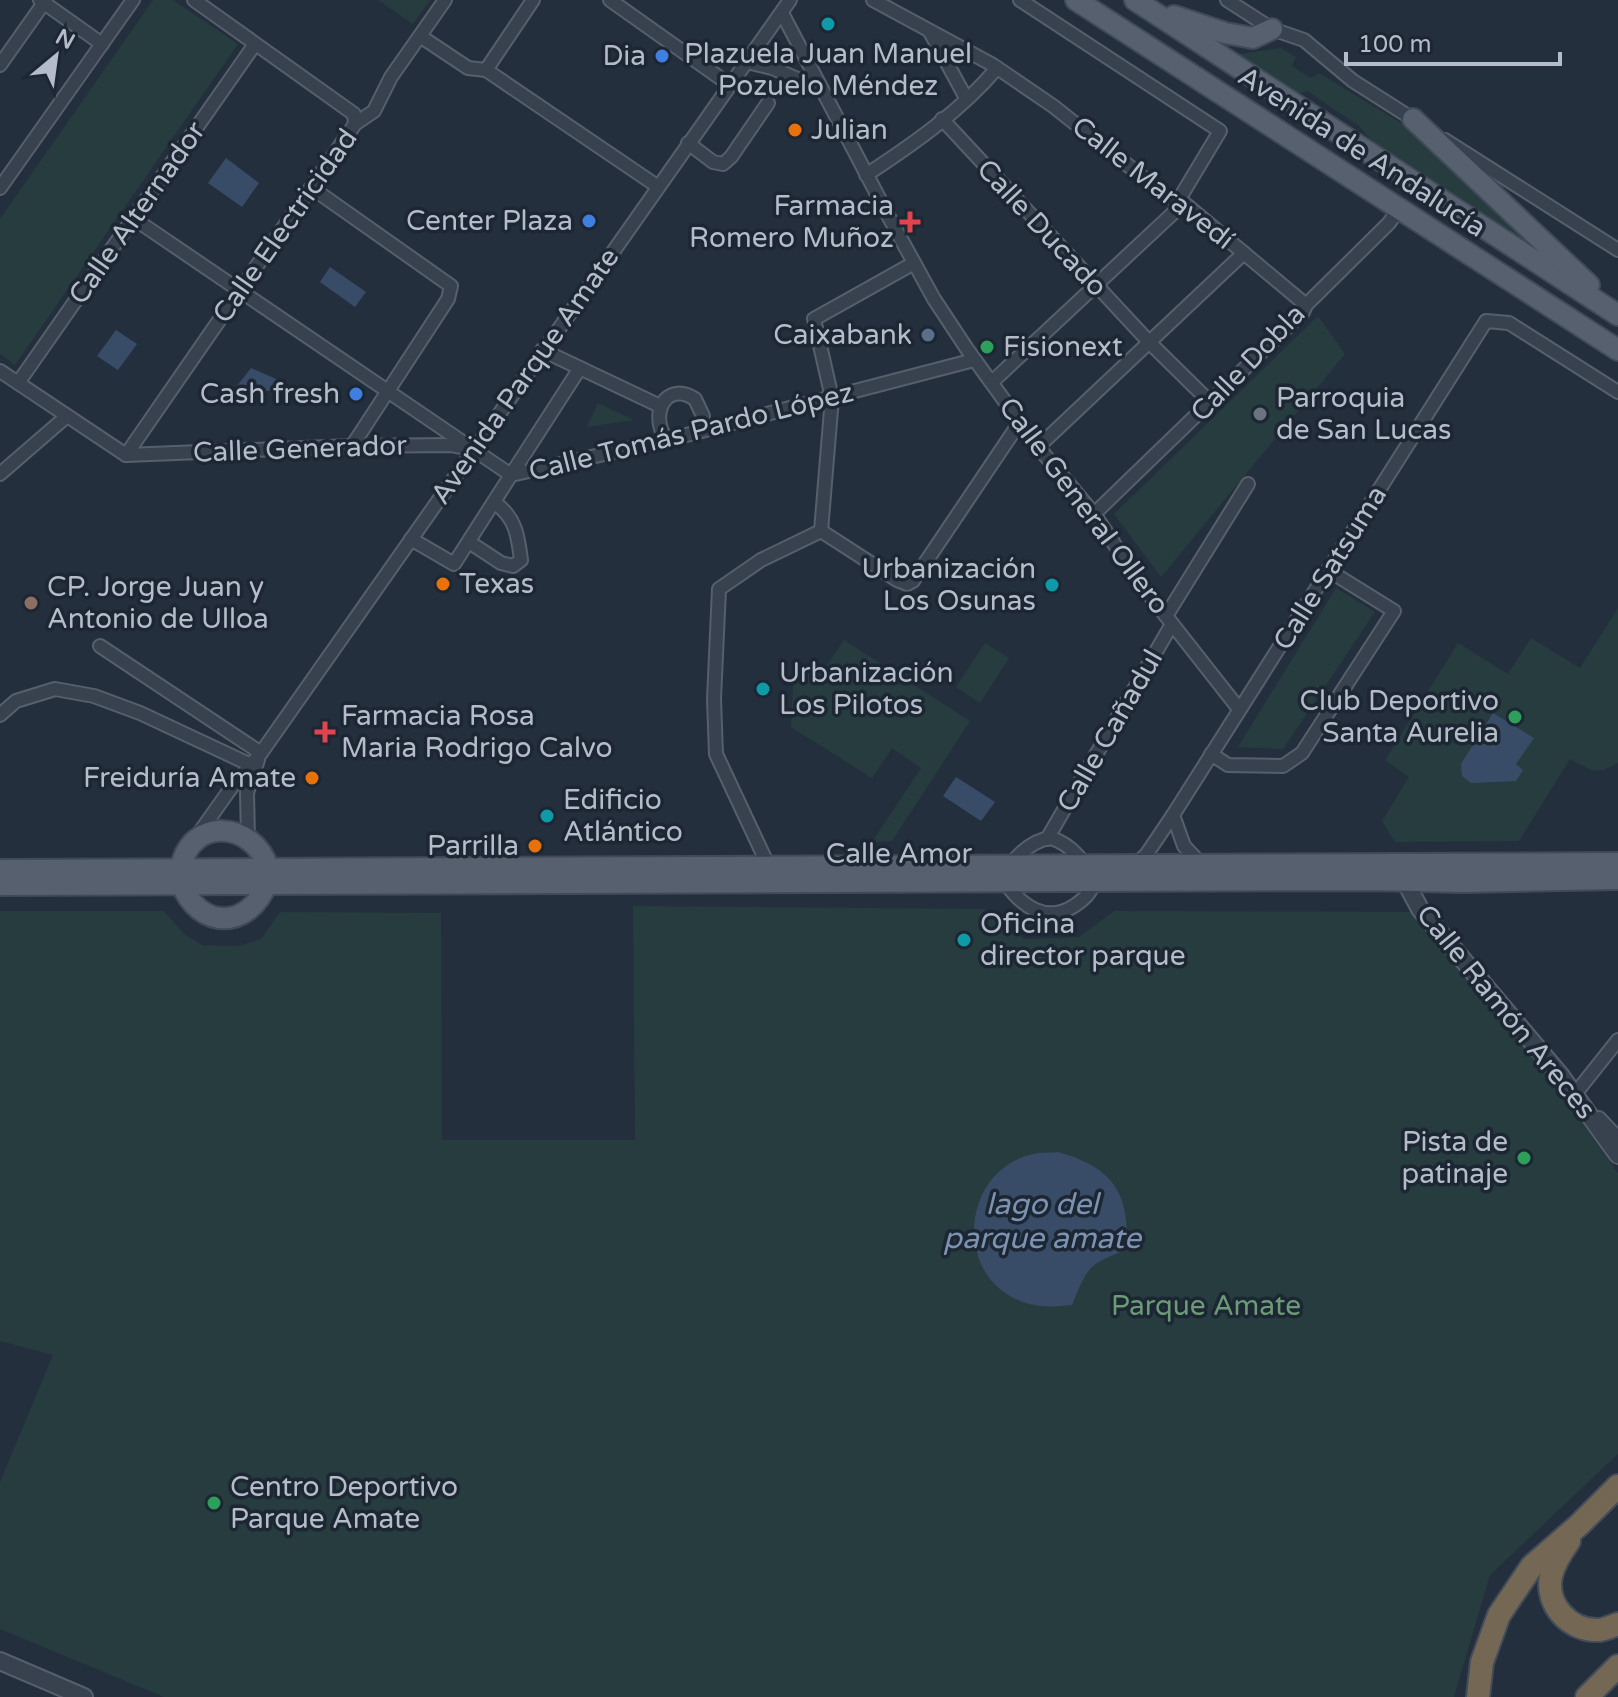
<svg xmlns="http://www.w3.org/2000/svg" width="1618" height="1697" font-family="'Varela Round',sans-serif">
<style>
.green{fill:#263c3f}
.water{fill:#394c67}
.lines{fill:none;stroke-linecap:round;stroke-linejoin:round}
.minor-casing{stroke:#565f6c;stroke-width:16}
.tertiary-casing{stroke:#565f6c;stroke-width:20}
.primary-casing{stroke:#414a57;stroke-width:24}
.motorway-casing{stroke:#434c59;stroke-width:26}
.minor{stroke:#38414e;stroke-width:12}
.tertiary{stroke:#38414e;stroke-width:16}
.primary{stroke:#56606e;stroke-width:20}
.motorway{stroke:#746855;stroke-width:22}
.culture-dot{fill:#0f9aa8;stroke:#1d2633;stroke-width:3}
.shop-dot{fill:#3f7fe0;stroke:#1d2633;stroke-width:3}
.food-dot{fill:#e8710a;stroke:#1d2633;stroke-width:3}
.health-dot{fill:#e0444e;stroke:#1d2633;stroke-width:3}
.service-dot{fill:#5c6f8a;stroke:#1d2633;stroke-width:3}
.leisure-dot{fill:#2e9e5b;stroke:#1d2633;stroke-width:3}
.worship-dot{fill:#6b7280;stroke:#1d2633;stroke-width:3}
.education-dot{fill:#8d6e63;stroke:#1d2633;stroke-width:3}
.labels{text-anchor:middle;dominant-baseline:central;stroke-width:7;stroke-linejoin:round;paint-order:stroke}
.poi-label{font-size:28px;fill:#b4bcc9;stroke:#1d2633;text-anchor:end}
.street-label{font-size:28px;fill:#b4bcc9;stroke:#1d2633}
.park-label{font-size:28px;fill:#6b9a76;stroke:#1d2633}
.water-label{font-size:30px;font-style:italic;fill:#7c92b1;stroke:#1d2633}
</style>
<rect width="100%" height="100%" fill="#242f3e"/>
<g class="green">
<polygon points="153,0 173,0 238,44 15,365 0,354 0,219"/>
<polygon points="378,0 430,0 413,24"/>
<polygon points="1281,48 1296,57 1292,66 1311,78 1319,73 1424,137 1564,272 1381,151 1359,126 1307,91 1294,96 1233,55"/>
<polygon points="1318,316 1345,354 1161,577 1114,514"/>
<polygon points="598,403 634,420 587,427"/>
<polygon points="1336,588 1375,612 1283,749 1238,747"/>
<path d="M1618,608V763C1596,776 1592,771 1570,759L1519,841L1395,842L1382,821L1409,777L1385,760L1458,643L1508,674L1531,638L1580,668Z"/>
<polygon points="844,640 970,721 892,841 872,842 921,768 892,748 872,778 791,727 794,668 824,670"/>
<polygon points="985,643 1009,658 980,703 956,687"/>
<polygon points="633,906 984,909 1024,939 1079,937 1114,911 1412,912 1554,1084 1618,1173 1618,1454 1490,1575 1454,1697 164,1697 0,1629 0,1482 53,1355 0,1341 0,911 164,911 183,933 202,945 239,946 261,939 280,912 441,913 442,1140 635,1140"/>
</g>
<g class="water">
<polygon points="226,158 259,183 242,207 208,183"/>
<polygon points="330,267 366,292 355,307 320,282"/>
<polygon points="116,330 137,344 118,370 97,356"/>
<polygon points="251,368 283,382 279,391 233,391"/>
<polygon points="1493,713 1534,738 1516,764 1523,770 1516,781 1471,783 1462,776 1461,764"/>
<polygon points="956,777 995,802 981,821 943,796"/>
<path d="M1058,1152C1113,1167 1131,1194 1126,1250C1088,1264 1087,1268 1072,1305C1055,1307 1040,1308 1023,1302C952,1277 961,1170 1033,1154C1041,1152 1050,1153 1058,1152Z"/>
</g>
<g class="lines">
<defs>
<g id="minor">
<polyline points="40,0 102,44"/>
<polyline points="194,0 354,114 355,124"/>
<polyline points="533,0 486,70 657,186"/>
<polyline points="610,0 730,85"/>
<polyline points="873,0 993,65 1053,106 1168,197 1184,203 1306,305"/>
<polyline points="1020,0 1220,131 1178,201"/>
<polyline points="1227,0 1272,29 1304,40 1353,81 1416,121"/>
<polyline points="782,13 890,219 934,299 967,349 1038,447 1094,514 1144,588 1239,709"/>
<polyline points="930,32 966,98"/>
<polyline points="420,36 468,68 486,70"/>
<polyline points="747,62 772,68 819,88"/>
<polyline points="0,65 46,0"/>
<polyline points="942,119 1150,343 1211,403"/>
<polyline points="1445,140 1618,250"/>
<polyline points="688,143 713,162 723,164 731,157 768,103"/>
<path d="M866,175C912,145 962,110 997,68"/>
<polyline points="0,188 133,0"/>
<polyline points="312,188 451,286 448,299 352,446"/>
<polyline points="133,218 511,475 580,368"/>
<polyline points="542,350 660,406"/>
<polyline points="0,371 126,455"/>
<polyline points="992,382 1184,203"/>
<polyline points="18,383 255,44"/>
<path d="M671,439L663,434C651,408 669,382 695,399L703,416L700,431"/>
<polyline points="1038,447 1244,253"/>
<polyline points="126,455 355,124 374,111 391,77 445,0"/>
<polyline points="126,455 352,446 451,445 466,448"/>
<polyline points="0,474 67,416"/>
<polyline points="1094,514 1303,312 1306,305 1389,223 1399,209"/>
<polyline points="821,531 832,398 814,319 914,263"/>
<polyline points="821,531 897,580 907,584 913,581 1020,422"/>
<polyline points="411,539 454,564 511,475 671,439 974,360"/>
<path d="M469,542L501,563L513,566L521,560C518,536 516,518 495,503"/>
<polyline points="1166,616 1248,484"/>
<polyline points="100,646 261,753"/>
<polyline points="0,715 16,701 55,689 94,696 140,713 251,765"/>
<polyline points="1211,754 1228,765 1283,766 1302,753 1394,611 1328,570"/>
<polyline points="1173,815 1184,846 1202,865"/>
<polyline points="197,836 231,788 261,753 790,0"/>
<polyline points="248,838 247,793 258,760"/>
<path d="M1051,838C1071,844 1088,864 1094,883C1090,894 1084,899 1074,906C1046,924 1021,906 1005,882C1006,862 1031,840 1051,838Z"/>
<polyline points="1047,839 1172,624"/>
<polyline points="1134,866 1146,855 1173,815 1486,321 1509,323 1618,392"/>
<polyline points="769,867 716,754 714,699 719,589 761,560 821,531"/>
<polyline points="1580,1100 1575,1094 1618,1040"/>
<polyline points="1599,1118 1618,1138"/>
</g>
<g id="tertiary">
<polyline points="1404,871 1405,881 1420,909 1561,1076 1618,1155"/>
<polyline points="0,1661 84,1697"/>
</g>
<g id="primary">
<polyline points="1076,0 1618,350"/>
<polyline points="1135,0 1618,315"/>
<polyline points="1174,16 1225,33 1253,38 1272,29"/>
<polyline points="1413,119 1589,285"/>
<path d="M181,868C190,816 254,821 268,868"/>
<polyline points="0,870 1618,863"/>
<path d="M181,883C199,930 249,930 267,883"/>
<polyline points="0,885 1372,880 1462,882 1618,879"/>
</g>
<g id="motorway">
<path d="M1569,1541C1562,1551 1554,1563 1551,1576C1545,1605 1570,1632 1600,1630C1605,1629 1613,1626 1618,1624"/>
<polyline points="1478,1697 1482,1662 1499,1615 1532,1566 1579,1525 1618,1486"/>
<polyline points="1587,1697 1618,1666"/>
</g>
</defs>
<use href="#minor" class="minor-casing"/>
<use href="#tertiary" class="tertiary-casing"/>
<use href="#primary" class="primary-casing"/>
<use href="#motorway" class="motorway-casing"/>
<use href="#minor" class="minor"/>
<use href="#tertiary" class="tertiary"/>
<use href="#primary" class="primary"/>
<use href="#motorway" class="motorway"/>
</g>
<g class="culture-dot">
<circle cx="828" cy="24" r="8"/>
<circle cx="1052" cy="585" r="8"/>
<circle cx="763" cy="689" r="8"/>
<circle cx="547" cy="816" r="8"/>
<circle cx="964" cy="940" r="8"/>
</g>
<g class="shop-dot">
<circle cx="662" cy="56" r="8"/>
<circle cx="589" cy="221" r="8"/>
<circle cx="356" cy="394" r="8"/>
</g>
<g class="food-dot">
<circle cx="795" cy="130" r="8"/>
<circle cx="443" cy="584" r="8"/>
<circle cx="312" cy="778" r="8"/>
<circle cx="535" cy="846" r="8"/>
</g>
<g class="health-dot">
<path d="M906 210h8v8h8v8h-8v8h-8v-8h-8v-8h8z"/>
<path d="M321 720h8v8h8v8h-8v8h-8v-8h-8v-8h8z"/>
</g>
<circle class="service-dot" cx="928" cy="335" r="8"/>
<g class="leisure-dot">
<circle cx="987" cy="347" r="8"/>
<circle cx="1515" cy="717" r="8"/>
<circle cx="1524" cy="1158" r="8"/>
<circle cx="214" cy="1503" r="8"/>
</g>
<circle class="worship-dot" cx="1260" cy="414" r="8"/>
<circle class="education-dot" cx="31" cy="603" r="8"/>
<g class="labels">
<g class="poi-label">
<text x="828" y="54" text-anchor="middle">Plazuela Juan Manuel<tspan x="828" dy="32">Pozuelo Méndez</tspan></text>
<text x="646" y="56">Dia</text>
<text x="811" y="130" text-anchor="start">Julian</text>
<text x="894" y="206">Farmacia<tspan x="894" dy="32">Romero Muñoz</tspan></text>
<text x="573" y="221">Center Plaza</text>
<text x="912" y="335">Caixabank</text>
<text x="1003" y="347" text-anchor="start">Fisionext</text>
<text x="340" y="394">Cash fresh</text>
<text x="1276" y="398" text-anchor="start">Parroquia<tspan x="1276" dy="32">de San Lucas</tspan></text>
<text x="1036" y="569">Urbanización<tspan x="1036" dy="32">Los Osunas</tspan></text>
<text x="459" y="584" text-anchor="start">Texas</text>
<text x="47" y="587" text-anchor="start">CP. Jorge Juan y<tspan x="47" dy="32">Antonio de Ulloa</tspan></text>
<text x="779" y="673" text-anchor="start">Urbanización<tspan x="779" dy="32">Los Pilotos</tspan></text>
<text x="1499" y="701">Club Deportivo<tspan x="1499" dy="32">Santa Aurelia</tspan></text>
<text x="341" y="716" text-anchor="start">Farmacia Rosa<tspan x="341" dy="32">Maria Rodrigo Calvo</tspan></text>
<text x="296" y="778">Freiduría Amate</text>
<text x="563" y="800" text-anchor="start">Edificio<tspan x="563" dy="32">Atlántico</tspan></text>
<text x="519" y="846">Parrilla</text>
<text x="980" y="924" text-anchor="start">Oficina<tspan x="980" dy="32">director parque</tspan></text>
<text x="1508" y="1142">Pista de<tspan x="1508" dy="32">patinaje</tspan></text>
<text x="230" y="1487" text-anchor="start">Centro Deportivo<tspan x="230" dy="32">Parque Amate</tspan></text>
</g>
<g class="street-label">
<text transform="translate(1362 152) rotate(33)">Avenida de Andalucía</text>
<text transform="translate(1153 183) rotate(38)">Calle Maravedí</text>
<text transform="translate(137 213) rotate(-55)">Calle Alternador</text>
<text transform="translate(285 226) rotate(-55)">Calle Electricidad</text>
<text transform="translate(1042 228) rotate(47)">Calle Ducado</text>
<text transform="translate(1248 363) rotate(-46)">Calle Dobla</text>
<text transform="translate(525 376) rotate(-55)">Avenida Parque Amate</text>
<text transform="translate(691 432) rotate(-14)">Calle Tomás Pardo López</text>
<text transform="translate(300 449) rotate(-2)">Calle Generador</text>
<text transform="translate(1084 506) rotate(53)">Calle General Ollero</text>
<text transform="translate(1330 568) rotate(-58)">Calle Satsuma</text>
<text transform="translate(1110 731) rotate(-60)">Calle Cañadul</text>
<text x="899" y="854">Calle Amor</text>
<text transform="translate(1506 1012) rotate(51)">Calle Ramón Areces</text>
</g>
<g class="park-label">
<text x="1206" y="1306">Parque Amate</text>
</g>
<g class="water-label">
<text x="1042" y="1204">lago del<tspan x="1042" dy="34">parque amate</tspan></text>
</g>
</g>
<g transform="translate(56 56) rotate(29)" stroke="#1d2633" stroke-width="6" paint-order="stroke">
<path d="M0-6L14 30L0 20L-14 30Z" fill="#b4bcc9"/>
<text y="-12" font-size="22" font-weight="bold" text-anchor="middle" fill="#b4bcc9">N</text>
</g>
<path d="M1346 52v12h214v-12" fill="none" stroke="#b4bcc9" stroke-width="4"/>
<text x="1358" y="52" font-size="24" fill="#b4bcc9" stroke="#1d2633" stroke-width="6" paint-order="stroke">100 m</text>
</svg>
